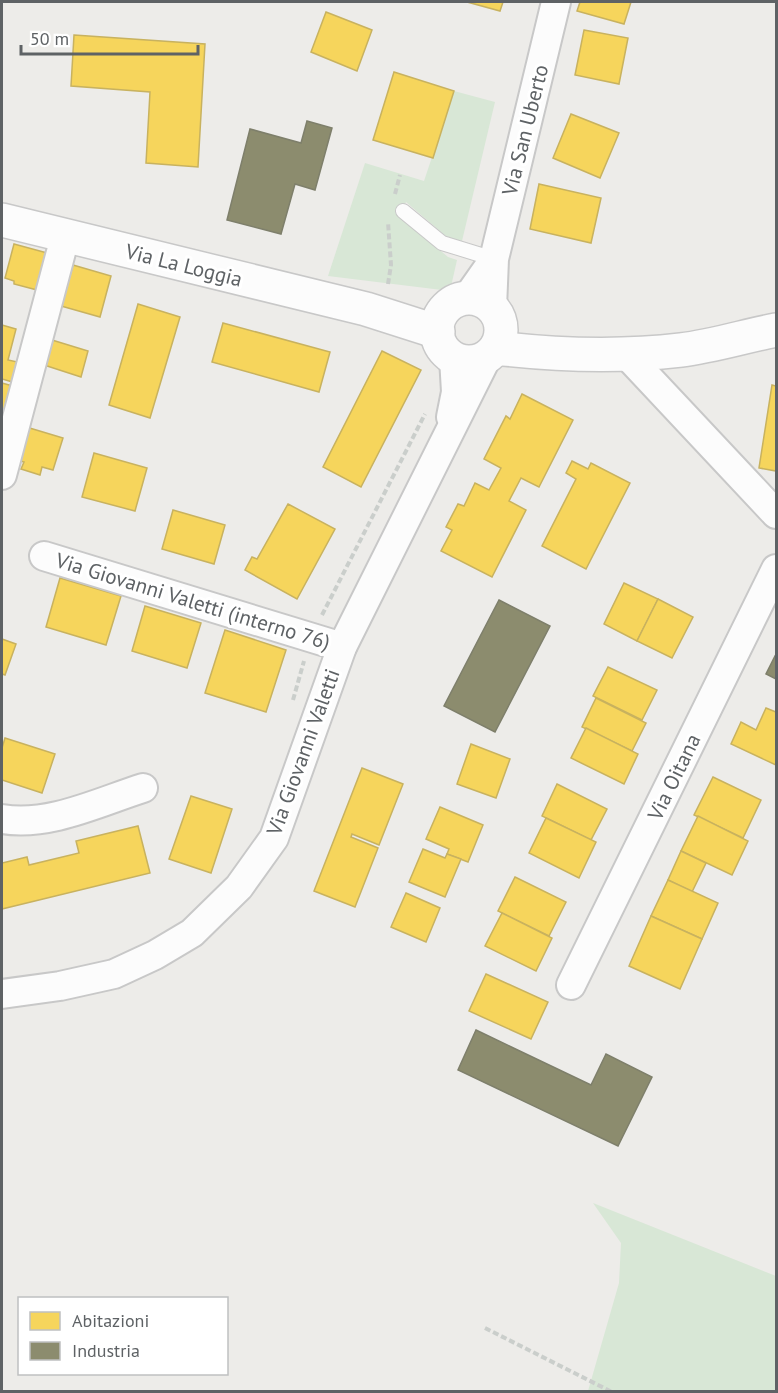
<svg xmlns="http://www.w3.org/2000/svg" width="778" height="1393" font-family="'PT Sans',sans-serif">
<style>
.green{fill:#d8e7d6}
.homes{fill:#f6d55c;stroke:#c8b25f;stroke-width:1.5}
.industry{fill:#8c8c6e;stroke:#7e7f6b;stroke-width:1.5}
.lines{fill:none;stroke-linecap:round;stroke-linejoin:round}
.service-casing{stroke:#c8c8c8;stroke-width:16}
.minor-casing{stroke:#c8c8c8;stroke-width:32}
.tertiary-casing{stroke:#c8c8c8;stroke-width:36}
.path{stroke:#cacecb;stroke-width:4;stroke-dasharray:6 3;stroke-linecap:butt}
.service{stroke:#fcfcfc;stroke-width:14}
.minor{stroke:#fcfcfc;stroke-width:28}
.tertiary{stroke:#fcfcfc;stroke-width:33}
.labels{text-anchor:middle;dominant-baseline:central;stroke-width:6;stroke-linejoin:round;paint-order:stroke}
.street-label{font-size:21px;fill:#5e6265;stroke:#fff}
</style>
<rect width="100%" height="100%" fill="#edece9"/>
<g class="green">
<polygon points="454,91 495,102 462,241 448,238 406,202 400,217 448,257 457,260 450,291 328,276 365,163 424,181"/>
<polygon points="593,1203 776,1276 776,1391 588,1391 619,1283 621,1243"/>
</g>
<g class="homes">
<polygon points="467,2 503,2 500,11"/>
<polygon points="580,2 631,2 624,24 577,11"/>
<polygon points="326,12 372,30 357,71 311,52"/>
<polygon points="584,30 628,38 619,84 575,75"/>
<polygon points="74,35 205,44 198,167 146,163 150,92 71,86"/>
<polygon points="394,72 454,91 433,158 373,140"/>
<polygon points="571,114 619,133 600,178 553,158"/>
<polygon points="539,184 601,198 591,243 530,229"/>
<polygon points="14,244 51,254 41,291 14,284 14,281 5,278"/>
<polygon points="73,265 111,276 100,317 61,306"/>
<polygon points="138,304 180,317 150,418 109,405"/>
<polygon points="223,323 330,352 319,392 212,362"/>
<polygon points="2,325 16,329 8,360 22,363 16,383 2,379"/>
<polygon points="52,340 88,351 81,377 44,365"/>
<polygon points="382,351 421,370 361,487 323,467"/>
<polygon points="2,383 20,388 13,414 2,410"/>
<polygon points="772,385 776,386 776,471 759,468"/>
<polygon points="522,394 573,420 539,487 521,478 509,501 526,510 492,577 441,551 452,530 446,527 458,504 464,506 475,483 489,490 501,468 484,459 506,416 510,419"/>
<polygon points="23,426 63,438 53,470 42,467 40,475 21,469 24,462 13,459"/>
<polygon points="94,453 147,468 135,511 82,497"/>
<polygon points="572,461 588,469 591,463 630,483 586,569 542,546 576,479 566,473"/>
<polygon points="288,504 335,529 297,599 245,570 252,557 257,559"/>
<polygon points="173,510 225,525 214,564 162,549"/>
<polygon points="60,578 121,596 106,645 46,627"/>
<polygon points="624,583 658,599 637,641 604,624"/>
<polygon points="658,599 693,617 672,658 637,641"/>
<polygon points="145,606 201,623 187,668 132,651"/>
<polygon points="225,630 286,650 266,712 205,693"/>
<polygon points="2,639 16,644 5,675 2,674"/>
<polygon points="608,667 657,690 642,720 593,696"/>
<polygon points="596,698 646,723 632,751 582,727"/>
<polygon points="766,708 776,712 776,765 731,744 741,722 756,730"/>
<polygon points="586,728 638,754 624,784 571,758"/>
<polygon points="5,738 55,754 42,793 2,780 2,748"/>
<polygon points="471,744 510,759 496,798 457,784"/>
<polygon points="362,768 403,784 379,845 352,834 351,837 378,848 355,907 314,891"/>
<polygon points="713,777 761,800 743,838 694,815"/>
<polygon points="557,784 607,809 591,840 542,816"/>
<polygon points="191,796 232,809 211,873 169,859"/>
<polygon points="440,807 483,825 468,862 447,854 449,849 426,839"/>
<polygon points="698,816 748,841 732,875 681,851"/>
<polygon points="546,818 596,842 579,878 529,853"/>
<polygon points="138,826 150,873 2,909 2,863 27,857 29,865 79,853 76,841"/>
<polygon points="423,849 445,858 447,854 461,859 445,897 409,882"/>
<polygon points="681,851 706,863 692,892 668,880"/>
<polygon points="515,877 566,902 549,936 498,911"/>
<polygon points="668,880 718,903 702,939 651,916"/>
<polygon points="406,893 440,908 426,942 391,927"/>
<polygon points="502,913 552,938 536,971 485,946"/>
<polygon points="651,916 702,939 680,989 629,966"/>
<polygon points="486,974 548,1002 531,1039 469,1011"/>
</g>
<g class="industry">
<polygon points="307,121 332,128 315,190 295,184 281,234 227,220 250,129 301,143"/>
<polygon points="499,600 550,626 495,732 444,706"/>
<polygon points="775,656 776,657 776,679 766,674"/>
<polygon points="476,1030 591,1085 606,1054 652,1077 618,1146 458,1070"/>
</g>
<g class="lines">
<defs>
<polyline id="service" points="403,211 442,243 494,259"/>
<g id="minor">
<polyline points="467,298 493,261"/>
<polyline points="492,308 494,259 556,2"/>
<polyline points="625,353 776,514"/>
<polyline points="451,417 456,392 454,358"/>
<polyline points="2,475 65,237"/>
<polyline points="44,556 342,647"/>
<path d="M2,819C49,827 99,802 143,788"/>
<polyline points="571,985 776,569"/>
<polyline points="2,994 60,986 114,974 155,955 192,933 239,887 274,838 342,647 487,357"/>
</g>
<g id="tertiary">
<polyline points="2,220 366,309 438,332"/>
<circle cx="469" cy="330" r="32"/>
<path d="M496,348C556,355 621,357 681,350C713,346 745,336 776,330"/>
</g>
</defs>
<use href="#service" class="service-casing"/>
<use href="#minor" class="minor-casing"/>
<use href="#tertiary" class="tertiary-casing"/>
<g class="path">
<polyline points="395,194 400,175"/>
<polyline points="388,284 391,265 388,222"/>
<polyline points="322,615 425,414"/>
<polyline points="293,700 304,661"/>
<polyline points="485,1328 612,1392"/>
</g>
<use href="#service" class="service"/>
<use href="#minor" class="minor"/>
<use href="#tertiary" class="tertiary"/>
</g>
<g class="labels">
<g class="street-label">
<text transform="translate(525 130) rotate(-76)">Via San Uberto</text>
<text transform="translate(184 265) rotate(14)">Via La Loggia</text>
<text transform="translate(193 601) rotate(17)">Via Giovanni Valetti (interno 76)</text>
<text transform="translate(303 752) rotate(-70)">Via Giovanni Valetti</text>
<text transform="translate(674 777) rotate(-64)">Via Oitana</text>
</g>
</g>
<rect width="778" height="1393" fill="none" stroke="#5e6265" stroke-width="6"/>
<rect x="18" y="1297" width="210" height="78" fill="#ffffff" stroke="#bfc0c1" stroke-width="1.5"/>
<rect x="30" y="1312" width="30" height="18" fill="#f6d55c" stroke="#bfc0c1" stroke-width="1.5"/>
<text x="72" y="1327" font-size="18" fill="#5e6265">Abitazioni</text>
<rect x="30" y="1342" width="30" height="18" fill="#8c8c6e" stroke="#bfc0c1" stroke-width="1.5"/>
<text x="72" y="1357" font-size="18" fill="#5e6265">Industria</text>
<path d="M21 45v9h177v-9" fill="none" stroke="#5e6265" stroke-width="3"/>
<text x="30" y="45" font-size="18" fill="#5e6265" stroke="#ffffff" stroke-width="4.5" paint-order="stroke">50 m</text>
</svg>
